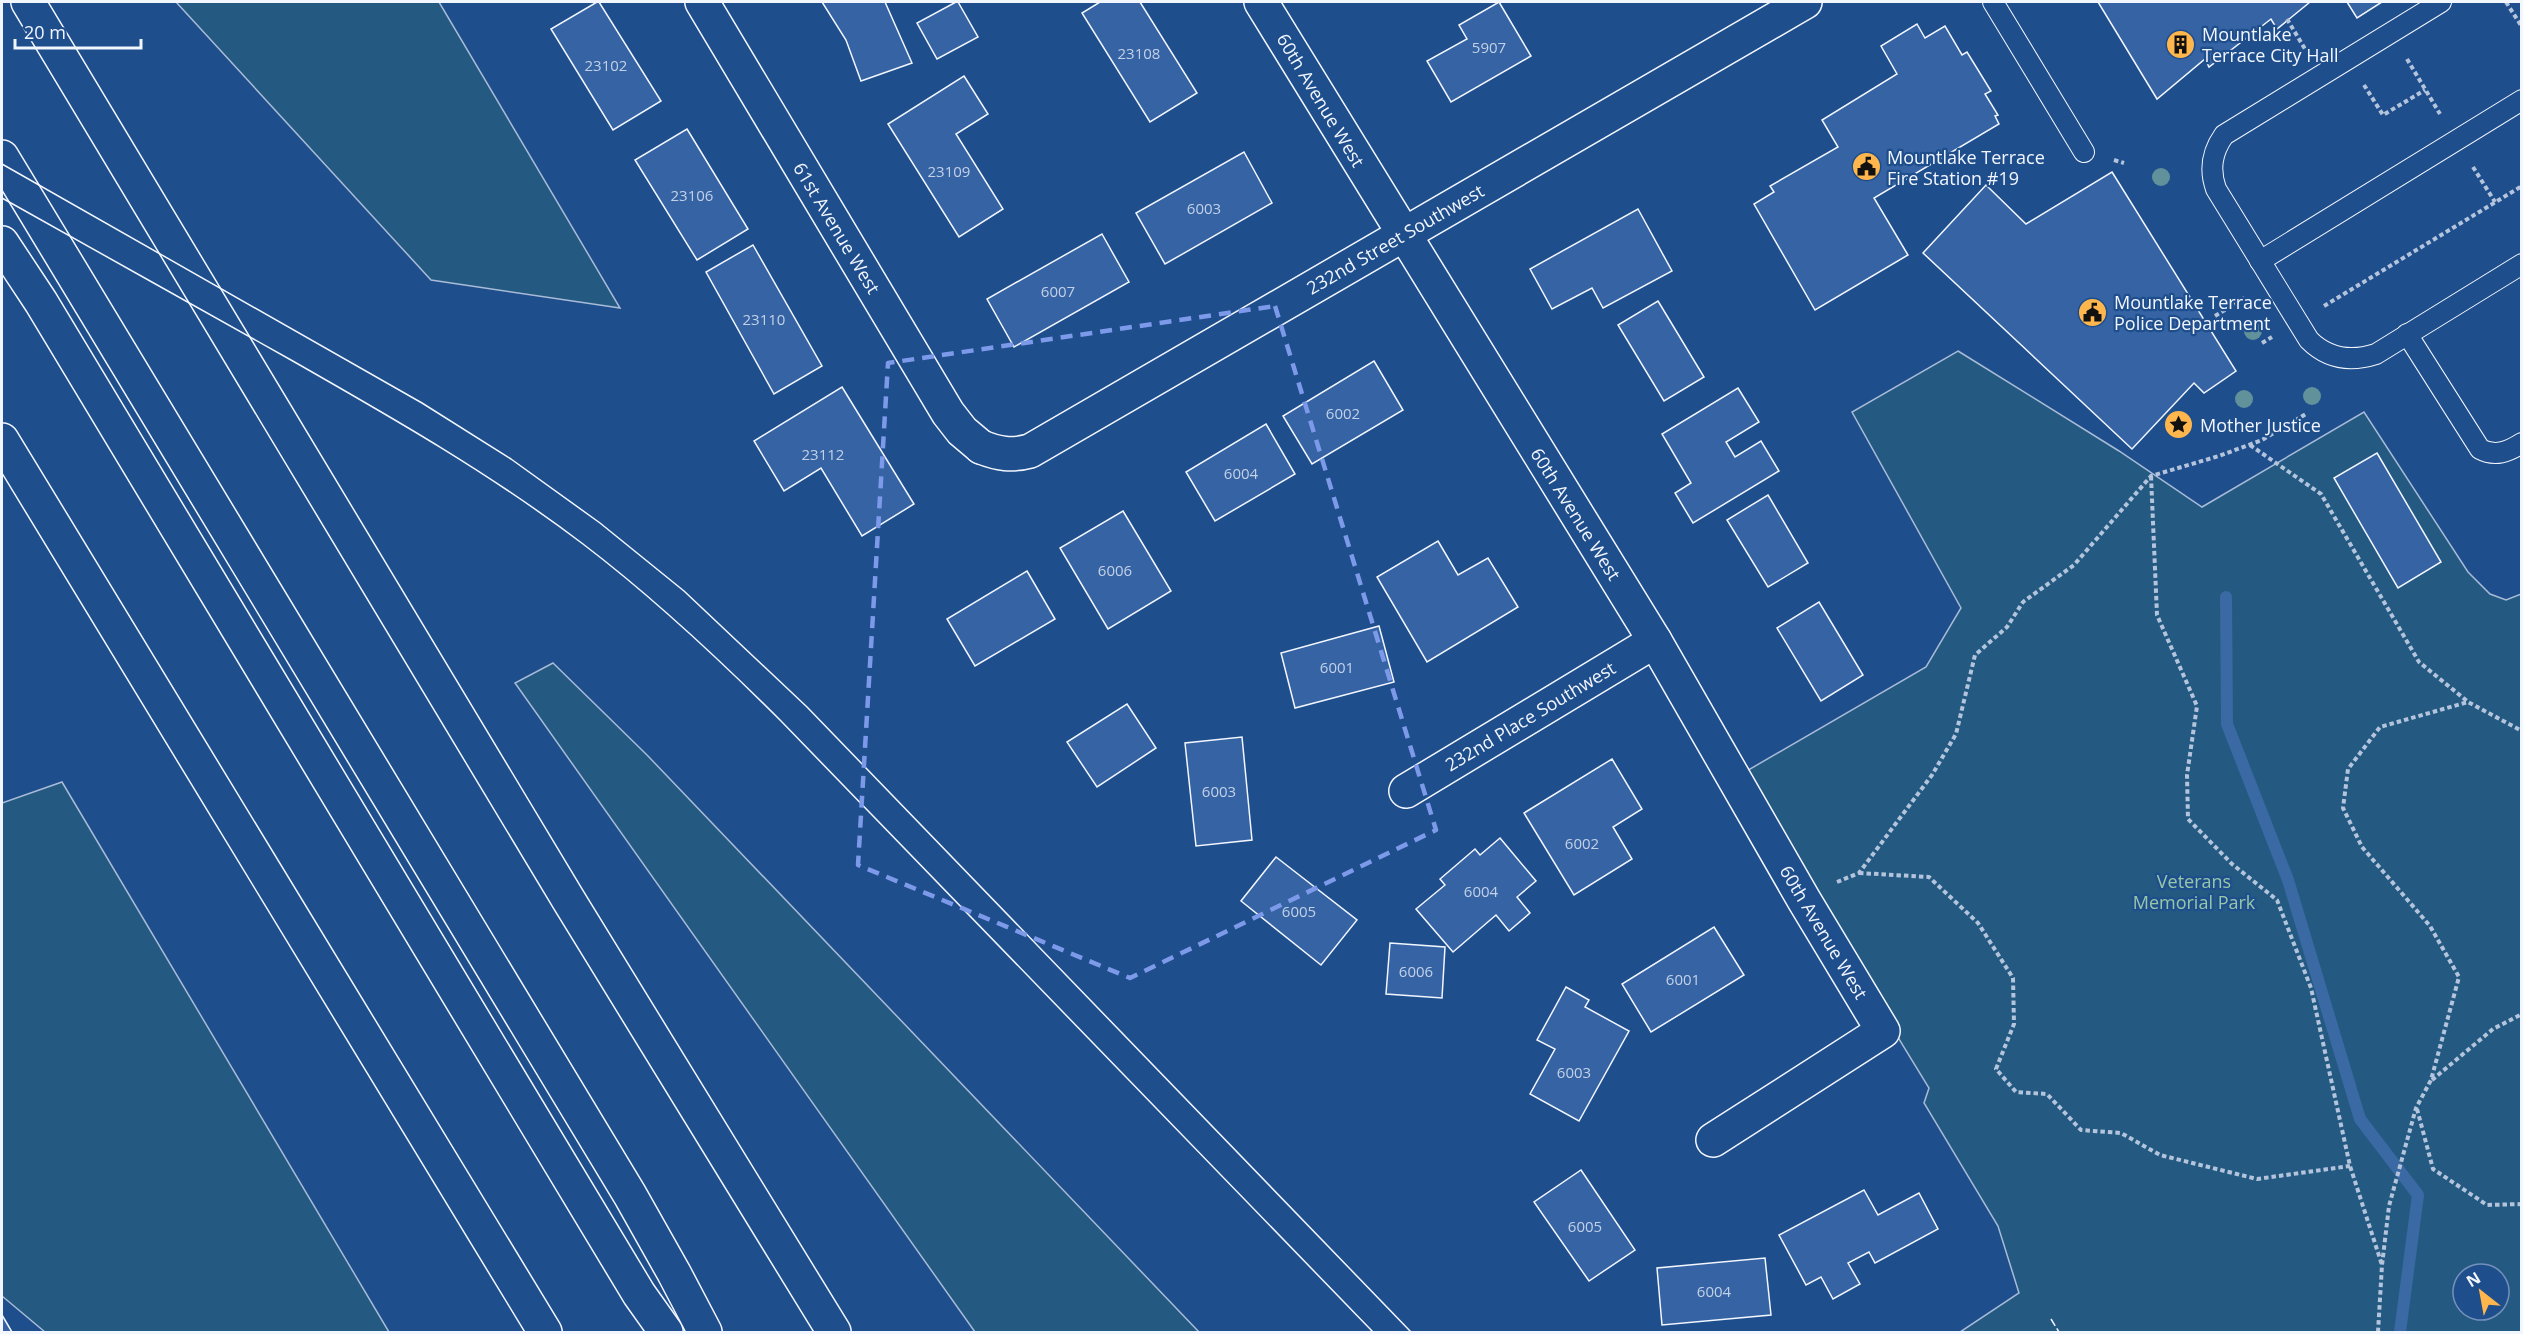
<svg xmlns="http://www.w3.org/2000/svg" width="2523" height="1334" font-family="'Open Sans',sans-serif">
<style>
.green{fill:#245a82;stroke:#a8bbd7;stroke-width:1.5;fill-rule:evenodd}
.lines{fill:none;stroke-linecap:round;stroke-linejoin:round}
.stream{stroke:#3b69a3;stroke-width:12}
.building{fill:#3563a3;stroke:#f2f6ff;stroke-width:1.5}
.lane-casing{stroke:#f2f6ff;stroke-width:22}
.street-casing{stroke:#f2f6ff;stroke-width:36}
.secondary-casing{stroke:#f2f6ff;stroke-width:36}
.highway-casing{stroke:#f2f6ff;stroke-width:36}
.path{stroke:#b3c4dc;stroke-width:4;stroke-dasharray:4.5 3;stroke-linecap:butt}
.lane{stroke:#1f4e8c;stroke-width:20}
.street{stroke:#1f4e8c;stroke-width:33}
.secondary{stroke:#1f4e8c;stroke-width:33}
.highway{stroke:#1f4e8c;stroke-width:33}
.tram{stroke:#f2f6ff;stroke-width:1.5}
.fence{stroke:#f2f6ff;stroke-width:1.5;stroke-dasharray:8 3;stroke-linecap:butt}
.tree{fill:#61919a}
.marked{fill:none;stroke:#7d9aea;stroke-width:4.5;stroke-dasharray:12 8;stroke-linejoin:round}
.labels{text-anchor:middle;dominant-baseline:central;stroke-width:4.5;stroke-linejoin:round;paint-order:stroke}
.number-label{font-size:15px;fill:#c3d1e8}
.poi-label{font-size:18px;fill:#f2f6ff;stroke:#1f4e8c;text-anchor:start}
.street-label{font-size:18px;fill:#f2f6ff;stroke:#1f4e8c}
.park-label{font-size:18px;fill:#97c8a6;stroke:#1f4e8c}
</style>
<rect width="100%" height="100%" fill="#1f4e8c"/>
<g class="green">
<polygon points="176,2 439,2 620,308 431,280"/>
<path d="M1958,351L2119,451L2202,507L2364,412L2468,572L2490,594L2506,600L2521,594V1332H1960L2019,1293L1998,1226L1924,1103L1929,1088L1738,776L1926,667L1961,608L1852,412ZM2463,1274H2499V1310H2463Z"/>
<polygon points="553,663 647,755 1199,1332 975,1332 515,683"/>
<polygon points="62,782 389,1332 45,1332 2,1296 2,803"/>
</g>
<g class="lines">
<polyline class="stream" points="2226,597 2227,724 2288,880 2360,1119 2418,1195 2400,1332"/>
</g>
<g class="building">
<polygon points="597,2 599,2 661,101 613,130 551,29"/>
<polygon points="822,2 885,2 912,63 861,81 846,40"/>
<polygon points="956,2 958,2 978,37 937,59 917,23"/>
<polygon points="1100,2 1140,2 1197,93 1150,122 1082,13"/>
<polygon points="1499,2 1531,56 1451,102 1427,61 1467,39 1459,25"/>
<polygon points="2098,2 2310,2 2277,29 2271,19 2209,67 2205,59 2157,99"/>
<polygon points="2347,2 2382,2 2357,18"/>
<polygon points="1917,24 1925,38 1945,26 1962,55 1967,52 1991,91 1985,94 1998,115 1995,116 1999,124 1874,198 1908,255 1815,310 1754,204 1774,192 1770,186 1838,147 1822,120 1897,74 1881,46"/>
<polygon points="964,76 988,114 956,134 1003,209 959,237 888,124"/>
<polygon points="687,129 748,229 697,260 635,160"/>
<polygon points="1244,152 1272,203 1165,264 1136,213"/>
<polygon points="2112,172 2236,371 2204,393 2194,383 2132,449 1923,253 1986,185 2026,224"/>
<polygon points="1638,209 1672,271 1603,308 1592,288 1552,309 1530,269"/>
<polygon points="1102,234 1129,282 1014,347 987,299"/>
<polygon points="753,245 822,366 774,394 706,272"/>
<polygon points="1658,301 1704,377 1664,401 1618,325"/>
<polygon points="1374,361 1403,410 1312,464 1283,416"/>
<polygon points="842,387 914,504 862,536 821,468 784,491 754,441"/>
<polygon points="1738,388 1759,422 1726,442 1735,457 1761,441 1779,471 1693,523 1675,493 1691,483 1662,434"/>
<polygon points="1266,424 1295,474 1215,521 1186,472"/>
<polygon points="2377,453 2441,562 2398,588 2334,478"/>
<polygon points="1768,495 1808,563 1768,587 1727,520"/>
<polygon points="1123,511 1171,591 1108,629 1060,548"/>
<polygon points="1438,541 1458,575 1488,558 1518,607 1427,662 1377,577"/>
<polygon points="1027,571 1055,619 975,666 947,619"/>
<polygon points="1819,602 1863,675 1821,701 1777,628"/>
<polygon points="1379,626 1394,682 1295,708 1281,653"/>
<polygon points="1127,704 1156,748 1097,787 1067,742"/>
<polygon points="1242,737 1252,840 1196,846 1185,743"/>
<polygon points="1612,759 1642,809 1613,827 1632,859 1574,895 1524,813"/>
<polygon points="1500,838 1536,881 1517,897 1530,913 1509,931 1496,915 1453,952 1416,909 1445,885 1440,879 1475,849 1480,855"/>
<polygon points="1276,857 1357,920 1321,965 1241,901"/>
<polygon points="1714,927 1744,975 1651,1032 1622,984"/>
<polygon points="1390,943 1445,947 1442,998 1386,994"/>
<polygon points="1566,987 1589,1000 1585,1007 1629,1031 1579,1121 1530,1094 1555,1049 1537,1040"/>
<polygon points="1581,1170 1635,1250 1589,1281 1534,1202"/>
<polygon points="1864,1190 1878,1215 1919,1193 1938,1229 1875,1263 1869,1252 1848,1263 1860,1284 1833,1299 1821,1277 1806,1285 1779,1235"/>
<polygon points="1765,1258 1771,1315 1662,1325 1657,1268"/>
<polygon points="2,1315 12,1332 2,1332"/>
</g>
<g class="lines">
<defs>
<g id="lane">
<polyline points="1993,2 2084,152"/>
<path d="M2441,2L2224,135C2212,152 2209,169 2216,189L2309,340C2328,359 2351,362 2376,354L2522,264"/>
<polyline points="2260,261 2522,100"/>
<path d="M2407,334L2480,449C2495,457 2508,452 2522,443"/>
</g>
<g id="street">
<polyline points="702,2 948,413 962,431 981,447"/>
<polyline points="1261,2 1655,641 1804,900 1883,1031 1713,1140"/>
<polyline points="1406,791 1655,641"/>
</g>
<path id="secondary" d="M981,447C999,454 1011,456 1030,451L1805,2"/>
<g id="highway">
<polyline points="28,2 568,899 834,1332"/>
<polyline points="2,157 630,1195 674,1273 705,1332"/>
<polyline points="2,243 41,302 639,1294 666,1332"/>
<polyline points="2,440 545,1332"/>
</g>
</defs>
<use href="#lane" class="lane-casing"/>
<use href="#street" class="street-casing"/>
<use href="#secondary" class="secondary-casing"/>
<use href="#highway" class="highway-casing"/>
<g class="path">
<polyline points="2506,2 2522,27"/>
<polyline points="2287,19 2305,49"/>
<polyline points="2407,59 2440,114"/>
<polyline points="2364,85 2383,115 2425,90"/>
<polyline points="2114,160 2124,163"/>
<polyline points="2473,167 2495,202"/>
<polyline points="2324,306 2522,186"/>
<polyline points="2215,316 2246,297"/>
<polyline points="2262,343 2272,337"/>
<polyline points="2250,445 2321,494 2419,662 2467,701"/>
<polyline points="2151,476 2157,615 2197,706 2187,775 2188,819 2232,864 2277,900 2311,988 2350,1166 2382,1265"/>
<polyline points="1859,873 1929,877 1978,923 2013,978 2014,1024 1996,1069 2016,1092 2047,1094 2081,1130 2121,1133 2160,1155 2257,1179 2350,1166"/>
<polyline points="1837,882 1859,873 1932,775 1956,734 1975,655 2007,627 2023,602 2074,565 2151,476 2219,456 2262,440 2306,414"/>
<polyline points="2432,1080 2493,1029 2522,1014"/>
<polyline points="2417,1109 2433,1169 2487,1205 2522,1204"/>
<polyline points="2378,1332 2382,1265 2389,1206 2416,1108 2431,1080 2459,977 2430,926 2362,847 2343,808 2348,769 2380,727 2468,702 2522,731"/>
</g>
<use href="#lane" class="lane"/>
<use href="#street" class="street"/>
<use href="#secondary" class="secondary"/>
<use href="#highway" class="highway"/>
<g class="tram">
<polyline points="2,164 422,403 511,459 600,523 684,591 807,707 1411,1332"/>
<path d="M2,198C98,252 195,306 291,360C391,417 491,474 583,544C654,598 718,658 781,721L1373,1332"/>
</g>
<polyline class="fence" points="2051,1319 2059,1332"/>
</g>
<g class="tree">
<circle cx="2161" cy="177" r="9"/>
<circle cx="2253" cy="331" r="9"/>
<circle cx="2312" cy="396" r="9"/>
<circle cx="2244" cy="399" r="9"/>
</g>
<path class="marked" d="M1275,306L1436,830L1130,978L858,865L888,363Z"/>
<defs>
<symbol id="building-disc" viewBox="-11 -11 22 22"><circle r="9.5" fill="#ffb74d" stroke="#1f4e8c"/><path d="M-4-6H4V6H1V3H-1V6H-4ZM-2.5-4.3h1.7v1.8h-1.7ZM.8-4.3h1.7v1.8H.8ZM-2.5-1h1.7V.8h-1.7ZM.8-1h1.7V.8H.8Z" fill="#111"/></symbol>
<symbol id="civic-disc" viewBox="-11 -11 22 22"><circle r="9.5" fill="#ffb74d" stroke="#1f4e8c"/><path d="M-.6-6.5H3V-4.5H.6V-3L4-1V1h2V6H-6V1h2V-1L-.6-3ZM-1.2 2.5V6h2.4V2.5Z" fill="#111"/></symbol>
<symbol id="sight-disc" viewBox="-11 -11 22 22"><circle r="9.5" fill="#ffb74d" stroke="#1f4e8c"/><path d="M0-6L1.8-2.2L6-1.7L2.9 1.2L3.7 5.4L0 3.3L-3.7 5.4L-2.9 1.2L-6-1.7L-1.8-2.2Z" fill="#111"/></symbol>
</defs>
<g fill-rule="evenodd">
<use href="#building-disc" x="2164" y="28" width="33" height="33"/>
<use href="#civic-disc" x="1850" y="150" width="33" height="33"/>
<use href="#civic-disc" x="2076" y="296" width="33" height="33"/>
<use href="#sight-disc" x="2162" y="408" width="33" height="33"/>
</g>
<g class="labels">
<g class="number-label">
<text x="1489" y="47">5907</text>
<text x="1139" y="53">23108</text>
<text x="606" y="65">23102</text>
<text x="949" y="171">23109</text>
<text x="692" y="195">23106</text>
<text x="1204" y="208">6003</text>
<text x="1058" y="291">6007</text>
<text x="764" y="319">23110</text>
<text x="1343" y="413">6002</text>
<text x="823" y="454">23112</text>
<text x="1241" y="473">6004</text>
<text x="1115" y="570">6006</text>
<text x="1337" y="667">6001</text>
<text x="1219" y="791">6003</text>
<text x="1582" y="843">6002</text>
<text x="1481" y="891">6004</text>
<text x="1299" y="911">6005</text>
<text x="1416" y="971">6006</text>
<text x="1683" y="979">6001</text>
<text x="1574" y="1072">6003</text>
<text x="1585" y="1226">6005</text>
<text x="1714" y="1291">6004</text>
</g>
<g class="poi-label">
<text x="2202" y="34">Mountlake<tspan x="2202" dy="21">Terrace City Hall</tspan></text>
<text x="1887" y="157">Mountlake Terrace<tspan x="1887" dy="21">Fire Station #19</tspan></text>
<text x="2114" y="302">Mountlake Terrace<tspan x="2114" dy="21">Police Department</tspan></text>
<text x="2200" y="425">Mother Justice</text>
</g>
<g class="street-label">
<text transform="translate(1321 100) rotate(59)">60th Avenue West</text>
<text transform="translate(837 228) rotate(59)">61st Avenue West</text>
<text transform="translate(1395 239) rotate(-30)">232nd Street Southwest</text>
<text transform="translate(1576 514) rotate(58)">60th Avenue West</text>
<text transform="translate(1530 716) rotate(-31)">232nd Place Southwest</text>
<text transform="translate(1824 932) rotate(59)">60th Avenue West</text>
</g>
<g class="park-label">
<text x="2194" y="881">Veterans<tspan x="2194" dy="21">Memorial Park</tspan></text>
</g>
</g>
<rect width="2523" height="1334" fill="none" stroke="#f2f6ff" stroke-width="6"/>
<g transform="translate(2481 1292) rotate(329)"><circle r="28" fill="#1f4e8c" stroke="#7391ba" stroke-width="1.5"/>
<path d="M0-4.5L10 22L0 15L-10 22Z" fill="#ffb74d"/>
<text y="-9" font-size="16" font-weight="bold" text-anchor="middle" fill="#f2f6ff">N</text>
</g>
<path d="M15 39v9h126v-9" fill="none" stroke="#f2f6ff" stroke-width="3"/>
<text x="24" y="39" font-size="18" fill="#f2f6ff" stroke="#1f4e8c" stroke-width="4.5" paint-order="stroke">20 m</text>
</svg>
